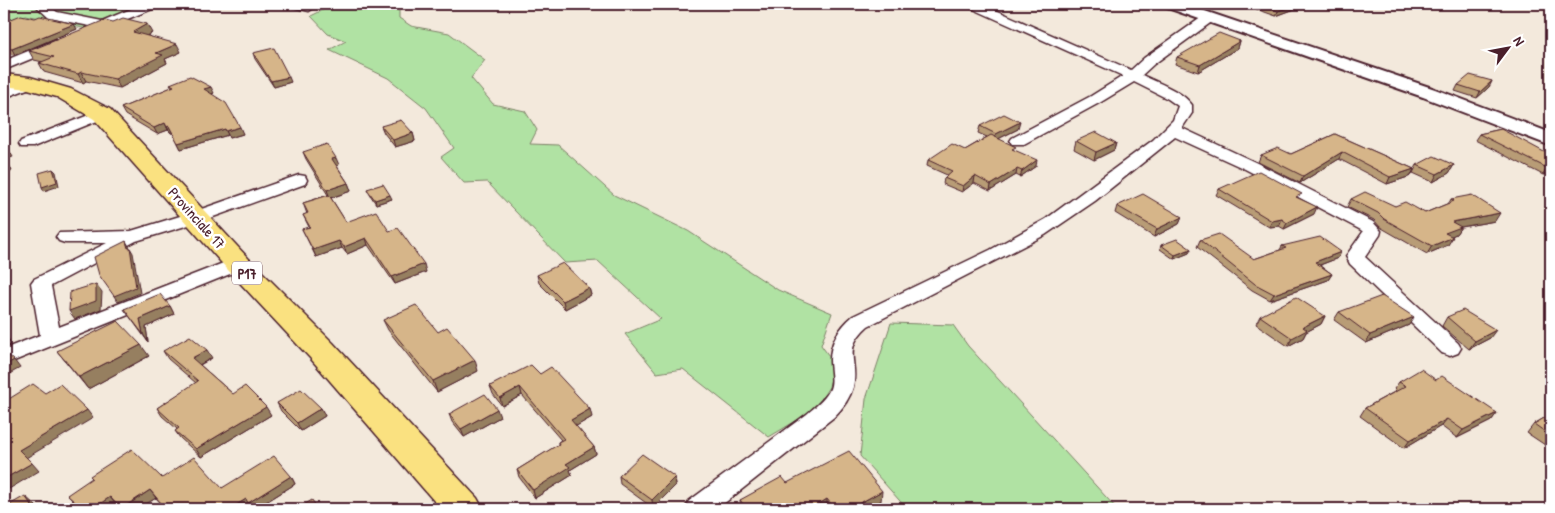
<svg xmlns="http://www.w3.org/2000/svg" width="1555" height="513" font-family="'Patrick Hand',sans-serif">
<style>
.green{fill:#b0e2a3;stroke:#7d8067}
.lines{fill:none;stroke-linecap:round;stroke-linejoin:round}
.minor-casing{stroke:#4a1f2b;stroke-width:3}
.tertiary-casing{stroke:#4a1f2b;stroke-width:4}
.primary-casing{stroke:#4a1f2b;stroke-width:3}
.minor{fill:#fff;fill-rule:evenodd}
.tertiary{fill:#fff;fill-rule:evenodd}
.primary{fill:#fae180;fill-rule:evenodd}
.wall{fill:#b89c76;stroke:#4a1f2b}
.shaded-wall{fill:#967f60;stroke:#4a1f2b}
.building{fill:#d6b589;stroke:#4a1f2b}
.labels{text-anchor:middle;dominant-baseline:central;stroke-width:5;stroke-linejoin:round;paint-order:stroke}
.shield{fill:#fff;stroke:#80626b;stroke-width:1}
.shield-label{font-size:14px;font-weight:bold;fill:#4a1f2b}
.street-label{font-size:15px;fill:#4a1f2b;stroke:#fff}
</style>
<rect width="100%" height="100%" fill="#f3e9dc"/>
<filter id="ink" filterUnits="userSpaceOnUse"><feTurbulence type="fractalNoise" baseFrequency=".02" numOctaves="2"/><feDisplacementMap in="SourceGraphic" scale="10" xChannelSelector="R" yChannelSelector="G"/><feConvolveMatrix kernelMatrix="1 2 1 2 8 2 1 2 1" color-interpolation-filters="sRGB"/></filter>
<g filter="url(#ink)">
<g class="green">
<polygon points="4,4 146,4 87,29 26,15 4,25"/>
<polygon points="335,4 399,4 399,18 411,26 449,33 485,60 471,78 493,104 525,111 537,130 530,144 558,145 614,195 688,231 778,290 832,313 821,345 834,363 829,387 814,410 769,437 683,369 657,373 625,334 661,319 598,261 565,263 487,182 464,183 441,157 454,148 426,108 388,78 329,50 346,41 328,34 311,16"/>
<polygon points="891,323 953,325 968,346 1117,509 907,509 860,456 866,399"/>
</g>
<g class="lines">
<defs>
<g id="minor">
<polygon points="34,4 47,4 57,12 102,21 143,4 159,4 157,7 88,35 82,31 90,26 49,18"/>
<polygon points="291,4 310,4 315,7 309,11 293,7"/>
<path d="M967,4H982L1131,70L1144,58L1205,15H1213L1215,18L1213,21L1154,64L1142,75C1158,83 1181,90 1192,105V113L1182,128L1257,163L1373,222L1381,231L1380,235L1365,257L1458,343L1461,348L1458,353L1450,356L1442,353L1350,264L1346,256L1363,232L1361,230L1245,169L1175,137L1095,201L1045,235L868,326C841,350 859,361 853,387C850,398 842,409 834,417L717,509H685L689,501L807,414C815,407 824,400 829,391C834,382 830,371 830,360C830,342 840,327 853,316L990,250L1046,219L1153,140L1173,120L1178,106L1168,99L1134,82L1101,102L1024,144H1012L1010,141L1012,138L1091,96L1123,76L969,7Z"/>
<polygon points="55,40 61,44 60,47 4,70 4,61"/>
<polygon points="30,79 35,80 37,83 35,86 4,98 4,89"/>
<polygon points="102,110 107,111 109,114 107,117 33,147 21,147 19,144 21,141"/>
<polygon points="299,175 305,176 307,180 305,184 202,221 136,241 51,286 59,327 231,260 238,258 245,260 247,264 245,268 4,365 4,349 40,335 31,283 34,279 107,243 65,243 59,241 56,237 59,233 131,231 190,213"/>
</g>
<polygon id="tertiary" points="1162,4 1184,4 1435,89 1551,133 1551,146 1423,97 1165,7"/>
<polygon id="primary" points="4,74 30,77 71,89 110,109 248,258 333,343 477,498 483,509 441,509 311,359 228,270 94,119 57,97 28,89 4,86"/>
</defs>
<use href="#minor" class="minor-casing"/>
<use href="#tertiary" class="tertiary-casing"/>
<use href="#primary" class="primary-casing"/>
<use href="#minor" class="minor"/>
<use href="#tertiary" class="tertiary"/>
<use href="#primary" class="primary"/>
</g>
<g class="wall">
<polygon points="1242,4 1302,4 1300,7 1276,16"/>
<polygon points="4,22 77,29 15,55 4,52"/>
<polygon points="152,33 147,35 181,52 165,59 167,63 120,88 86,81 83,83 44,72 39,63 43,62 34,60 29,51"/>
<polygon points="1240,41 1238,48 1198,72 1175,64 1177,57"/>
<polygon points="253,53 291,82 274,87 255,59"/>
<polygon points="1492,81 1489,87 1477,98 1455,91 1458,85"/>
<polygon points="170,84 214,93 211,94 243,134 229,138 228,135 181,149 173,133 171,133 168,130 157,134 125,115 121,108 172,87"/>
<polygon points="381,126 413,133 415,141 395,147 384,133"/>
<polygon points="980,126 1018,129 998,139 1036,166 1020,177 1016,175 990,191 974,183 962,192 943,184 944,178 947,175 927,166 928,160 965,150 987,137 978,133"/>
<polygon points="1501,129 1551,172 1543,175 1475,140 1479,134"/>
<polygon points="1335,134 1414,169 1411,176 1387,184 1339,159 1300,183 1258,162 1261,155 1291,154"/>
<polygon points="1076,141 1116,143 1114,150 1094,160 1074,149"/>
<polygon points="303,152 339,165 337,166 348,183 351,191 331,198 346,222 389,231 426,272 395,284 368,245 347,254 342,248 316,257 302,229 309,227 303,215 307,214 303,203 328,195 306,159"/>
<polygon points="1417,165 1454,165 1449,173 1433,182 1413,173"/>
<polygon points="367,189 392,199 376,204 369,193"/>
<polygon points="1219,189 1300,199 1314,214 1284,229 1279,226 1269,227 1216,195"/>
<polygon points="1351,199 1395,206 1425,213 1449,203 1451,199 1495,221 1461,227 1456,234 1451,236 1448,245 1427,254 1380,227 1374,220 1347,207"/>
<polygon points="1117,206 1182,217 1179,224 1154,237 1115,213"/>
<polygon points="1200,240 1254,259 1280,250 1282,246 1341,252 1338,258 1320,265 1332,274 1328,280 1270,300 1252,290 1197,247"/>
<polygon points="1161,245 1191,249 1189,253 1174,259 1160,249"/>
<polygon points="537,275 589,288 591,295 565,309 539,283"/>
<polygon points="170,306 174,314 146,327 148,342 124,309"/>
<polygon points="1339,312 1409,325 1366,343 1334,320"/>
<polygon points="1260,316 1325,316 1321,324 1306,332 1303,338 1288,346 1256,324"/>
<polygon points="1447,317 1490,338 1469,349 1442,326"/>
<polygon points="383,320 438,332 478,371 437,392 388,330"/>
<polygon points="57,351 149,356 88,389"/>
<polygon points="163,351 212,358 200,365 233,394 271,415 201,457 180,438 175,431 177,429 162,416 157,408 196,383 168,359"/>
<polygon points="540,374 592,417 576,426 594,447 596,454 570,470 572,475 535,498 519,477 517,470 558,445 558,442 561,440 522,395 502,406 493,394 490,386"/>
<polygon points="1436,380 1497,413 1491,421 1457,438 1441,426 1404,448 1360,416 1365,408 1396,391 1394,389 1399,382"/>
<polygon points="277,403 321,408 325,416 301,431 281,411"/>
<polygon points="449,414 500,417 464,437 452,422"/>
<polygon points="1551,414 1551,449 1527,433 1534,424"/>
<polygon points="291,476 295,484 255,509 253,509 251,507 247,509 166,509 156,498 138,509 121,509 116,505 110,509 81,509 67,495 162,478 222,488"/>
<polygon points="619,476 675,477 676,485 653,508 620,484"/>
<polygon points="787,483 881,501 866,509 741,509 740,500"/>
</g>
<g class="shaded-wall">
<polygon points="1298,4 1302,4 1300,7 1276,16 1278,11"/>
<polygon points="74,24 77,29 15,55 12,49"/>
<polygon points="147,24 152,33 138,40 133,32"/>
<polygon points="1240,41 1238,48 1198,72 1200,65"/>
<polygon points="177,44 181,52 165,59 167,63 120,88 115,79 156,53"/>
<polygon points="81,72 86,81 83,83 78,74"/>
<polygon points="289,77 291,82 274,87 271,81"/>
<polygon points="1492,81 1489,87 1477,98 1480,92"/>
<polygon points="211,87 214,93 207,96 204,89"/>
<polygon points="1020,122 1018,129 994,141 996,134"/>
<polygon points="165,123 168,130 157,134 154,128"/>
<polygon points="169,126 173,133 171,133 167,127"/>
<polygon points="240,127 243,134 229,138 226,131"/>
<polygon points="225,129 228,135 181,149 178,143"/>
<polygon points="413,133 415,141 395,147 393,140"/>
<polygon points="4,142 13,157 6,159 12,171 4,174"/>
<polygon points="1116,143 1114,150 1094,160 1096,152"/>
<polygon points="1342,152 1339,159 1300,183 1303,176"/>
<polygon points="336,158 339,165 335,167 332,159"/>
<polygon points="1037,160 1036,166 1020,177 1022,171"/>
<polygon points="1454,165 1449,173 1433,182 1437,174"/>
<polygon points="1551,167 1551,172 1543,175 1547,168"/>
<polygon points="53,169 56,172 59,186 44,191 42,187"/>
<polygon points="1017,169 1016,175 990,191 991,185"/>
<polygon points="1414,169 1411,176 1387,184 1390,177"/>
<polygon points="975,176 974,183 962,192 963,186"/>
<polygon points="348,183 351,191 330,198 327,190"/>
<polygon points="390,195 392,199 376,204 375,200"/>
<polygon points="1317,207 1314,214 1284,229 1287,223"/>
<polygon points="1500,213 1495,221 1461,227 1456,234 1441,241 1452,222"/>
<polygon points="1182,217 1179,224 1154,237 1157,229"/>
<polygon points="1282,219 1279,226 1269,227 1272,221"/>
<polygon points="1453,237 1448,245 1427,254 1432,246"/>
<polygon points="366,238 368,245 347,254 344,247"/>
<polygon points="126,241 133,253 140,293 118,302 114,296 128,248"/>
<polygon points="339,241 342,248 316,257 313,250"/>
<polygon points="1191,249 1189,253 1174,259 1175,255"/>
<polygon points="1341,252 1338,258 1312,268 1315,262"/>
<polygon points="424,264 426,272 395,284 392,277"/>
<polygon points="1332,274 1328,280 1270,300 1274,294"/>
<polygon points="96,284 102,292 101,309 75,319 69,311"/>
<polygon points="589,288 591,295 565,309 563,301"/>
<polygon points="170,306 174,314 146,327 148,342 143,334 140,319"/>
<polygon points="1325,316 1321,324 1306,332 1303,338 1288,346 1292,338 1303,327"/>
<polygon points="1414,317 1409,325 1366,343 1370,335"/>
<polygon points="1496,330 1490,338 1469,349 1475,341"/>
<polygon points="4,334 10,341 4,345"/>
<polygon points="141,345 149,356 88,389 79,377"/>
<polygon points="207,350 212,358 197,366 192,358"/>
<polygon points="14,360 20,368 4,377 4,366"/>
<polygon points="475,360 478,371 437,392 433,381"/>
<polygon points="520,387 522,395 502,406 500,398"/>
<polygon points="266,407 271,415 201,457 196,449"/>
<polygon points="321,408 325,416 301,431 297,423"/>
<polygon points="497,409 500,417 464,437 461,429"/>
<polygon points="590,409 592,417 573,428 571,420"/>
<polygon points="87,410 93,418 26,458 19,450"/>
<polygon points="1497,413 1491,421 1457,438 1463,430"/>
<polygon points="1447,419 1441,426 1404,448 1410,440"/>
<polygon points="594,447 596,454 570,470 572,475 535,498 533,490 566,464"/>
<polygon points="32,463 39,471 9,489 4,483 4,479"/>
<polygon points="291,476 295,484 255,509 253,509 248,503"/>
<polygon points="675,477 676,485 653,508 652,500"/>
<polygon points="150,490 156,498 138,509 122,509"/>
<polygon points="882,491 881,501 866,509 849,509"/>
<polygon points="25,496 36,506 37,509 34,509"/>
<polygon points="110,497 116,505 110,509 92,509"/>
<polygon points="246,499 251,507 247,509 230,509"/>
<polygon points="827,499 827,509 811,509"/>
</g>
<g class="building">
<polygon points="1258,4 1298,4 1278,11"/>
<polygon points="21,15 35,18 40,16 74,24 12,49 4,48 4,22"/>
<polygon points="123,18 147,24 133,32 177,44 156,53 163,55 115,79 81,72 78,74 39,63 54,57 29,51 105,20 113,22"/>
<polygon points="1219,33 1240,41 1200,65 1177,57"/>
<polygon points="274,48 289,77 271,81 253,53"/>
<polygon points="1470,75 1492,81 1480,92 1458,85"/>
<polygon points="190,76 211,87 204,89 226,103 240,127 226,131 225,129 178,143 169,126 167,127 165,123 154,128 121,108 174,86 170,84"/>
<polygon points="1004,114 1020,122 996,134 980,126"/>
<polygon points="401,120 413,133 393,140 381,126"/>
<polygon points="1501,129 1544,152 1551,147 1551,167 1547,168 1479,134"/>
<polygon points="1096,132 1116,143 1096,152 1076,141"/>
<polygon points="1335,134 1414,169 1390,177 1342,152 1303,176 1261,155 1278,148 1291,154"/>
<polygon points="991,135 1016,147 1012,149 1037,160 1022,171 1017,169 991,185 975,176 963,186 944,178 952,171 928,160 952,144 965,150"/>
<polygon points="4,142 8,150 4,151"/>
<polygon points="327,144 336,158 332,159 348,183 327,190 303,152"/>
<polygon points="1434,156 1454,165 1437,174 1417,165"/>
<polygon points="4,158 7,164 4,165"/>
<polygon points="53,169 57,182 42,187 39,173"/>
<polygon points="1259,171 1302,194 1296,197 1317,207 1287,223 1282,219 1272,221 1219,189"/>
<polygon points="383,184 390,195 375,200 367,189"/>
<polygon points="1365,192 1395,206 1405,202 1425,213 1454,201 1451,199 1472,195 1500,213 1452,222 1461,227 1445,233 1453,237 1432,246 1384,219 1378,213 1351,199"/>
<polygon points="1143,194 1182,217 1157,229 1117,206"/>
<polygon points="329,195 346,222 376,211 389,231 398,228 424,264 392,277 366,238 344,247 339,241 313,250 302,229 310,227 303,215 308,213 303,203"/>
<polygon points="1219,234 1254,259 1286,248 1282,246 1320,237 1341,252 1315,262 1332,274 1274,294 1255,284 1200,240"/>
<polygon points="1177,239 1191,249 1175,255 1161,245"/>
<polygon points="126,241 128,248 130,247 136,287 114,296 99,275 94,257"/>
<polygon points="563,263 589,288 563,301 537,275"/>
<polygon points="96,284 96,301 69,311 70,292"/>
<polygon points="160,294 170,306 140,319 143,334 124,309"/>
<polygon points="1382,296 1414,317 1370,335 1339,312"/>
<polygon points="1296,297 1325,316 1303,327 1307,330 1292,338 1260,316"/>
<polygon points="416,305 438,332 447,327 475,360 433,381 383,320"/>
<polygon points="1463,310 1496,330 1475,341 1447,317"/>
<polygon points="118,321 141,345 79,377 57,351"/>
<polygon points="190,336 207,350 192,358 233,394 245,386 266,407 196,449 175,431 179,428 157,408 198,381 163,351"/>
<polygon points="8,355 14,360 4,366 4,357"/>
<polygon points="531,365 540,374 551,367 590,409 571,420 594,447 566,464 570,467 533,490 517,470 559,444 558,442 564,439 520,387 500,398 490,386"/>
<polygon points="1421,369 1436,380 1442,376 1497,413 1463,430 1447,419 1410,440 1365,408 1406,386 1399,382"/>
<polygon points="33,384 45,393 60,384 87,410 19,450 32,463 4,479 4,402"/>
<polygon points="301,389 321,408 297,423 277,403"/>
<polygon points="485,394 497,409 461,429 449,414"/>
<polygon points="1551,414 1551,436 1534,424"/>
<polygon points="132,449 162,478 194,457 222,488 274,456 291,476 248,503 246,499 230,509 166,509 150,490 121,509 110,497 92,509 83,509 67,495 92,478 90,476"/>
<polygon points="849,451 882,491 849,509 835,509 827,499 811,509 747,509 740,500 782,477 787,483"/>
<polygon points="642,454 675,477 652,500 619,476"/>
<polygon points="25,496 34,509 4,509 4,508"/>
<polygon points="312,500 318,509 297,509"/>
</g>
</g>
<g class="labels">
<rect class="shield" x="232" y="261.5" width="30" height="23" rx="4"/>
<g class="shield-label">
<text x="247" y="273">P17</text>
</g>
<g class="street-label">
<text transform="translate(197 218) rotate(48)">Provinciale 17</text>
</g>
</g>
<rect width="1555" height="513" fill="none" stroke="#fff" stroke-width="20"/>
<rect x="10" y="10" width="1535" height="493" fill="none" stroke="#4a1f2b" stroke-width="2" filter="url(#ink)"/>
<g transform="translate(1508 48) rotate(58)" stroke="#ffffff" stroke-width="4" paint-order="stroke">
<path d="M0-4L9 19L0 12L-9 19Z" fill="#4a1f2b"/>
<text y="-8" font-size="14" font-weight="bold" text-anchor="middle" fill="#4a1f2b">N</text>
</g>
</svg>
